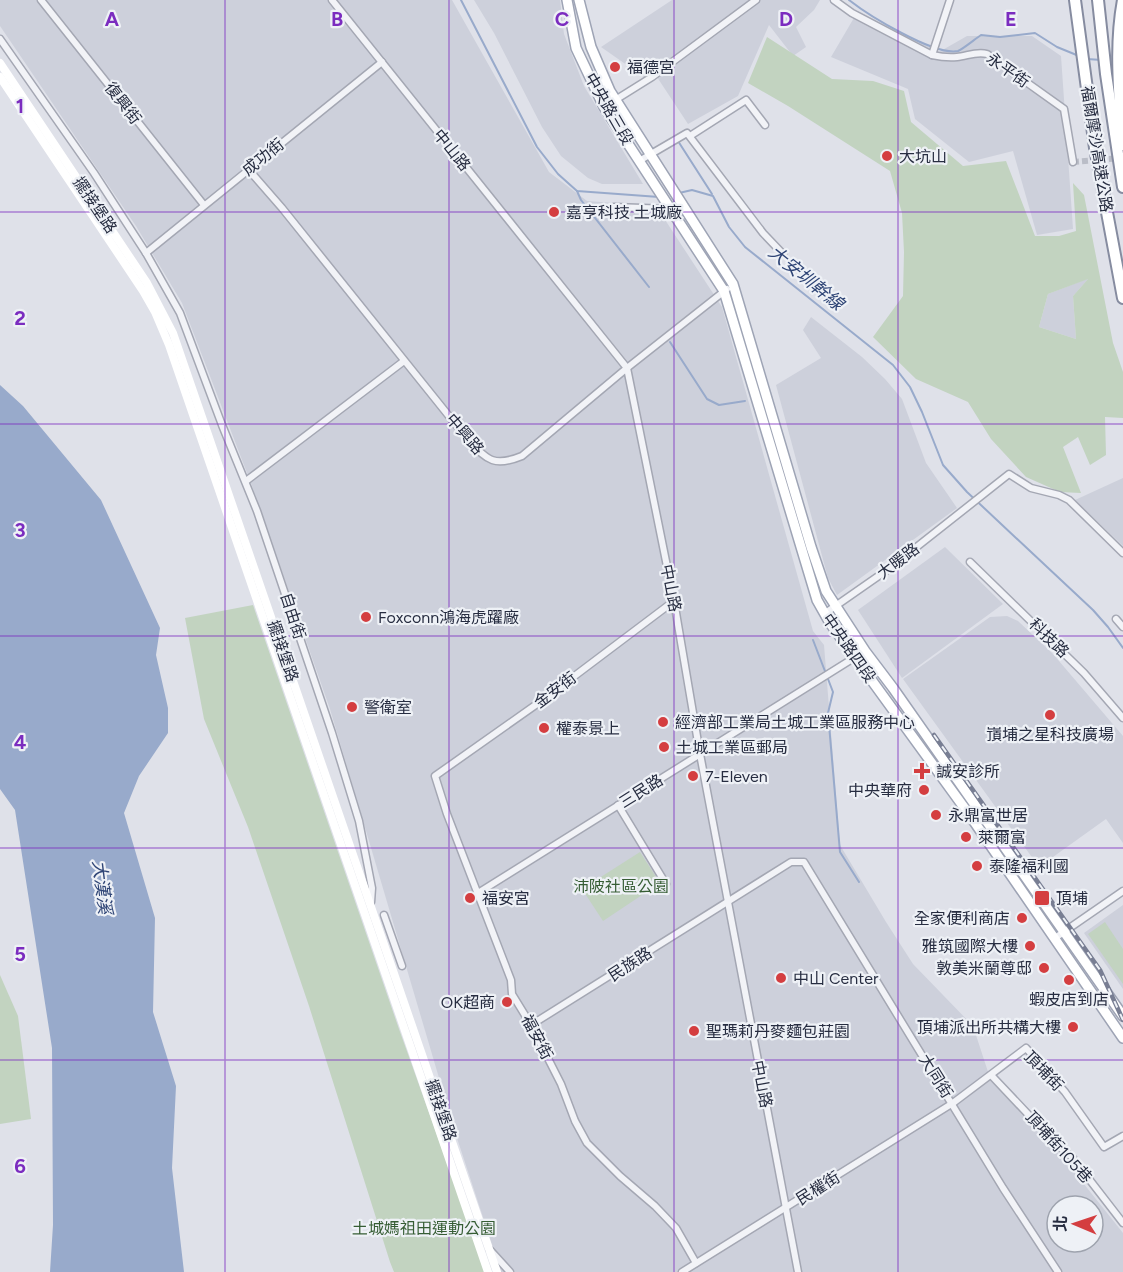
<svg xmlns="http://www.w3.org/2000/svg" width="1123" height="1272" font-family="Figtree,'Noto Sans TC',sans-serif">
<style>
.built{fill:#cdd0db;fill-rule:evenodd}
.green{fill:#c2d3c0;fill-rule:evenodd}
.water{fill:#98aacb}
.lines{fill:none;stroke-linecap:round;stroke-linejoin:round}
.stream{stroke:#98aacb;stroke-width:2}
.street-tunnel{stroke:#babdc7;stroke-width:6;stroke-dasharray:6 3;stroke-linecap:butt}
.street-casing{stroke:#a4a7b3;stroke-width:9}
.primary-casing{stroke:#9ea4b5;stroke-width:12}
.highway-casing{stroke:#868ca0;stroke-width:14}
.street{stroke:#f2f3f7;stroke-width:6}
.secondary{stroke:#fff;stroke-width:8}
.primary{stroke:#fff;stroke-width:9}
.highway{stroke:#fff;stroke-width:10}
.rail-casing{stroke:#787e93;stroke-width:4.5}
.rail{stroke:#eef1f6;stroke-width:2;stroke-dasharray:7;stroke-linecap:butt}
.grid{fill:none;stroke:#7b2cbf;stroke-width:1.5;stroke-opacity:0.55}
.poi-dot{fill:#d43e40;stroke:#eef1f6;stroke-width:2}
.labels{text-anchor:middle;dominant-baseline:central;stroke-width:4.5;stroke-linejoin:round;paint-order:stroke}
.poi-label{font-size:16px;fill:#272d41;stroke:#eef1f6;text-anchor:start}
.street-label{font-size:16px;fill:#272d41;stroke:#eef1f6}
.park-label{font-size:16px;fill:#365d34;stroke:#eef1f6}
.water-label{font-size:18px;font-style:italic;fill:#2f4576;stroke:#eef1f6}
.grid-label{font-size:20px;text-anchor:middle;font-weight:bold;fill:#7b2cbf;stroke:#eef1f6;stroke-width:4.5;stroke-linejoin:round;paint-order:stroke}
</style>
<rect width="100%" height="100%" fill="#dfe1e9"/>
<g class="built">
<path d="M0,0H452L549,172L587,201L656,206L722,307L813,631L824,645L840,845L886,922L913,964L973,1026L991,1081L1064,1159L1123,1233V1272H501L455,1132L330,709L252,486L182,303L136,226L0,26ZM1057,1206H1093V1242H1057Z"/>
<polygon points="474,0 560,0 564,34 584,86 643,184 602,184 588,178 561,156 542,127 494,33"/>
<polygon points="672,0 820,0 814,10 796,27 806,47 793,56 769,25 738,96 688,124 653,71 644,77 601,47"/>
<polygon points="858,11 939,52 967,36 1032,36 1061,56 1073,229 1037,235 1013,151 969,162 915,119 908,89 831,57"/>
<polygon points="1089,278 1073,296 1076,339 1039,327 1048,294"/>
<polygon points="811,317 862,357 885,379 902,399 926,463 957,508 837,595 828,578 776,385 821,358 803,330"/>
<polygon points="1123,478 1123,546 1075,500"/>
<polygon points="945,547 1003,604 902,678 858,610"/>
<polygon points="1007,616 1018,621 1053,654 1123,736 1123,843 1106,819 1039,867 903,679 990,617"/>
<polygon points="1123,905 1123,989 1084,933"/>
</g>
<g class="green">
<path d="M767,37L832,79L873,81L904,91L911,122L963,166L1006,161L1035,236H1059L1076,231L1073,183L1084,195L1113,343L1123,372V418L1105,417L1106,455L1090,465L1078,437L1063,447L1081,493L1060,492L1026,477L991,439L968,402L916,379L873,337L903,296L904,252L902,213L890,171L788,106L748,83ZM1088,279L1073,296L1076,339L1039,327L1048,294Z"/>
<polygon points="253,605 399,1029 486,1272 394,1272 390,1262 309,1006 248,827 204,719 185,618"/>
<polygon points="640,852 660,883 603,921 582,889"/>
<polygon points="1105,922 1123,949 1123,984 1088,934"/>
<polygon points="0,975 18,1016 31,1119 0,1124"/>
</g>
<polygon class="water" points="0,385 23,406 101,500 160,628 156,655 168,708 168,733 139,776 124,813 155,918 153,1012 176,1086 172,1168 184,1272 50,1272 53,1225 52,1048 15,810 0,789"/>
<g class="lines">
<g class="stream">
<polyline points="461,0 537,147 558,174 577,191 659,197"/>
<path d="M849,0C868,15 934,56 958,51C963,49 975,39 981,35L1000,37L1035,33L1057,47L1079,56"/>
<polyline points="1087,59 1102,60"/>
<polyline points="678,141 712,194"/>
<polyline points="577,191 581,200 649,287"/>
<polyline points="679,193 692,190 713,196 729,227 745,247 893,365 910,387 922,412 943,465 967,492 1093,610 1108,627 1123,648"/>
<polyline points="670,342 707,399 719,405 745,401"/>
<polyline points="813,640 833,692 828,713 840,852 859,882"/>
</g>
<polyline class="street-tunnel" points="1073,162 1121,158"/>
<defs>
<g id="street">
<polyline points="41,0 204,205"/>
<polyline points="332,0 627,368 674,601 700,754 798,1272"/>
<path d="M834,0L852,13L932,55C941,57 948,58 957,57C967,56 977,51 987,54L1064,109L1073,162"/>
<polyline points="0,39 94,173 146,253 180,313 222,425 257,511 332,733 359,821 372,888 371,902"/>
<polyline points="932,55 950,0"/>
<polyline points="604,107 652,77 756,0"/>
<polyline points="690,136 746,100 765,125"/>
<polyline points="639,161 687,133 763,233 783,254"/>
<path d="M248,169L282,208L469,441C488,461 495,467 522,456L627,368L727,289"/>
<polyline points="614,207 671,209"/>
<polyline points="146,253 382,62"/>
<polyline points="246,481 404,361"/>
<polyline points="970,562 1084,673 1123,718"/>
<polyline points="674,601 544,699 435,776 447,814 511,980 512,994 531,1025 561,1084 575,1121 587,1143 620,1176 655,1206 676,1228 696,1263"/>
<polyline points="824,614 890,568 1009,474 1031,488 1059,495 1069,500 1123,553"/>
<polyline points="1116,619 1123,627"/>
<polyline points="618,805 666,884"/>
<polyline points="478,893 865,651"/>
<polyline points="384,915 402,966"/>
<polyline points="1055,938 1123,891"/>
<polyline points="531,1025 791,862 804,862 1003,1188 1058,1272"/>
<polyline points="991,1075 1058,1146 1072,1157 1123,1223"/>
<polyline points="490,1250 510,1272"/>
<polyline points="682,1272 953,1103 1026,1048 1065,1092 1104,1147 1123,1136"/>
</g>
<g id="primary">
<polyline points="567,0 576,48 604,107 724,291 817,600 830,623 971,817 1123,1038"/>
<polyline points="579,0 591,47 610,91 733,284 811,547 826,591 865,651 893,688 1123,1016"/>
</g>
<g id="highway">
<polyline points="1075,0 1095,148 1123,298"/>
<polyline points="1098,0 1106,74 1123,187"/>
<path d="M1122,145C1120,96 1114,48 1123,0"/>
</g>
</defs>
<use href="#street" class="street-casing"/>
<use href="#primary" class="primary-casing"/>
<use href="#highway" class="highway-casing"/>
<use href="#street" class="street"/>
<g class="secondary">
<polyline points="0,63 147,283 173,333 497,1272"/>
<polyline points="0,77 143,291 155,312 169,345 488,1272"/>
</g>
<use href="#primary" class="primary"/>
<use href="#highway" class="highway"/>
<defs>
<polyline id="rail" points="934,735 1100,970 1123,1020"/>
</defs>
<use href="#rail" class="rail-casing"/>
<use href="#rail" class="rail"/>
</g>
<path class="grid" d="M225,0V1272M449,0V1272M674,0V1272M898,0V1272M0,212H1123M0,424H1123M0,636H1123M0,848H1123M0,1060H1123"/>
<g class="poi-dot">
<circle cx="615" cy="67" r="6"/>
<circle cx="887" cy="156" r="6"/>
<circle cx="554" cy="212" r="6"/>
<circle cx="366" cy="617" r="6"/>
<circle cx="352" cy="707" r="6"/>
<circle cx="1050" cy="715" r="6"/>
<circle cx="663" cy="722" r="6"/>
<circle cx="544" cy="728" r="6"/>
<circle cx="664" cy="747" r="6"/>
<path d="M919 762h6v6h6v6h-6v6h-6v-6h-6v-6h6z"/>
<circle cx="693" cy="776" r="6"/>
<circle cx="924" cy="790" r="6"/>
<circle cx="936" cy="815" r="6"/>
<circle cx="966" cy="837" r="6"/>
<circle cx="977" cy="866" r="6"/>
<circle cx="470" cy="898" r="6"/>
<rect x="1034" y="890" width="16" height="16" rx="3"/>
<circle cx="1022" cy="918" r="6"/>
<circle cx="1030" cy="946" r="6"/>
<circle cx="1044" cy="968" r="6"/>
<circle cx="781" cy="978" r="6"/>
<circle cx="1069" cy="980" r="6"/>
<circle cx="507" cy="1002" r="6"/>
<circle cx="1073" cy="1027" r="6"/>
<circle cx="694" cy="1031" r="6"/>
</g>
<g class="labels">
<g class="poi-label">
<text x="627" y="67">福德宮</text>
<text x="899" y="156">大坑山</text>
<text x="566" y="212">嘉亨科技 土城廠</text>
<text x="378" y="617">Foxconn鴻海虎躍廠</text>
<text x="364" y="707">警衛室</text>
<text x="675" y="722">經濟部工業局土城工業區服務中心</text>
<text x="556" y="728">權泰景上</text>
<text x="1050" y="734" text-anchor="middle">嵿埔之星科技廣場</text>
<text x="676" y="747">土城工業區郵局</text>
<text x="936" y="771">誠安診所</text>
<text x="705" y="776">7-Eleven</text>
<text x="912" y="790" text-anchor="end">中央華府</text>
<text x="948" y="815">永鼎富世居</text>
<text x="978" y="837">萊爾富</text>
<text x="989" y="866">泰隆福利國</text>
<text x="482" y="898">福安宮</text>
<text x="1056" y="898">頂埔</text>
<text x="1010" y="918" text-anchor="end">全家便利商店</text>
<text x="1018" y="946" text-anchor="end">雅筑國際大樓</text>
<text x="1032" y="968" text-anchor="end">敦美米蘭尊邸</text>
<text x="793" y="978">中山 Center</text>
<text x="1069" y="999" text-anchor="middle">蝦皮店到店</text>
<text x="495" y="1002" text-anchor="end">OK超商</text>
<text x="1061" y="1027" text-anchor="end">頂埔派出所共構大樓</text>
<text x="706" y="1031">聖瑪莉丹麥麵包莊園</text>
</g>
<g class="street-label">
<text transform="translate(1008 70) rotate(35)">永平街</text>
<text transform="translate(123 103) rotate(52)">復興街</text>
<text transform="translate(609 109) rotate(60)">中央路三段</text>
<text transform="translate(1097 149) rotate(81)">福爾摩沙高速公路</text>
<text transform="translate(452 150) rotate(51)">中山路</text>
<text transform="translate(263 157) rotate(-39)">成功街</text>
<text transform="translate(95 205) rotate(56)">擺接堡路</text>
<text transform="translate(465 434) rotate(49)">中興路</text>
<text transform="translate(898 561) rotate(-37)">大暖路</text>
<text transform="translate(671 588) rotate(79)">中山路</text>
<text transform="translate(293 616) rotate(72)">自由街</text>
<text transform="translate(1049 638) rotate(44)">科技路</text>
<text transform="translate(849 648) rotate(55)">中央路四段</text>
<text transform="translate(283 651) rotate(71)">擺接堡路</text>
<text transform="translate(555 690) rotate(-37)">金安街</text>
<text transform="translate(641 791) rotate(-32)">三民路</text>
<text transform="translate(630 964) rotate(-33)">民族路</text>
<text transform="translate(537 1037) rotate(62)">福安街</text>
<text transform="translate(1044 1071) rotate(46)">頂埔街</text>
<text transform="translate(936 1076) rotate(58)">大同街</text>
<text transform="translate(762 1084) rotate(79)">中山路</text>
<text transform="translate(441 1110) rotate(71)">擺接堡路</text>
<text transform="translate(1059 1147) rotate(48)">頂埔街105巷</text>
<text transform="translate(818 1188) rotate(-32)">民權街</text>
</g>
<g class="park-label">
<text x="621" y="886">沛陂社區公園</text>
<text x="424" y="1228">土城媽祖田運動公園</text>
</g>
<g class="water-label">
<text transform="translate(806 278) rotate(39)">大安圳幹線</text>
<text transform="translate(102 887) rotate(83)">大漢溪</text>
</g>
</g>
<g class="grid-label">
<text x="112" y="26">A</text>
<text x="337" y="26">B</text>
<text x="562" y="26">C</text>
<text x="786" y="26">D</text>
<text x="1011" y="26">E</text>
<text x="20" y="113">1</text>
<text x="20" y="325">2</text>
<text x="20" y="537">3</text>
<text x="20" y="749">4</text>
<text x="20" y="961">5</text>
<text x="20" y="1173">6</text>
</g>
<g transform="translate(1075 1224) rotate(272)"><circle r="28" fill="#eef1f6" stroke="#9ea3ae" stroke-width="1.5"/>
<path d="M0-4.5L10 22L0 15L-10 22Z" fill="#d43e40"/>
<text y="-9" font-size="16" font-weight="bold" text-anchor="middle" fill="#272d41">北</text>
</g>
</svg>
